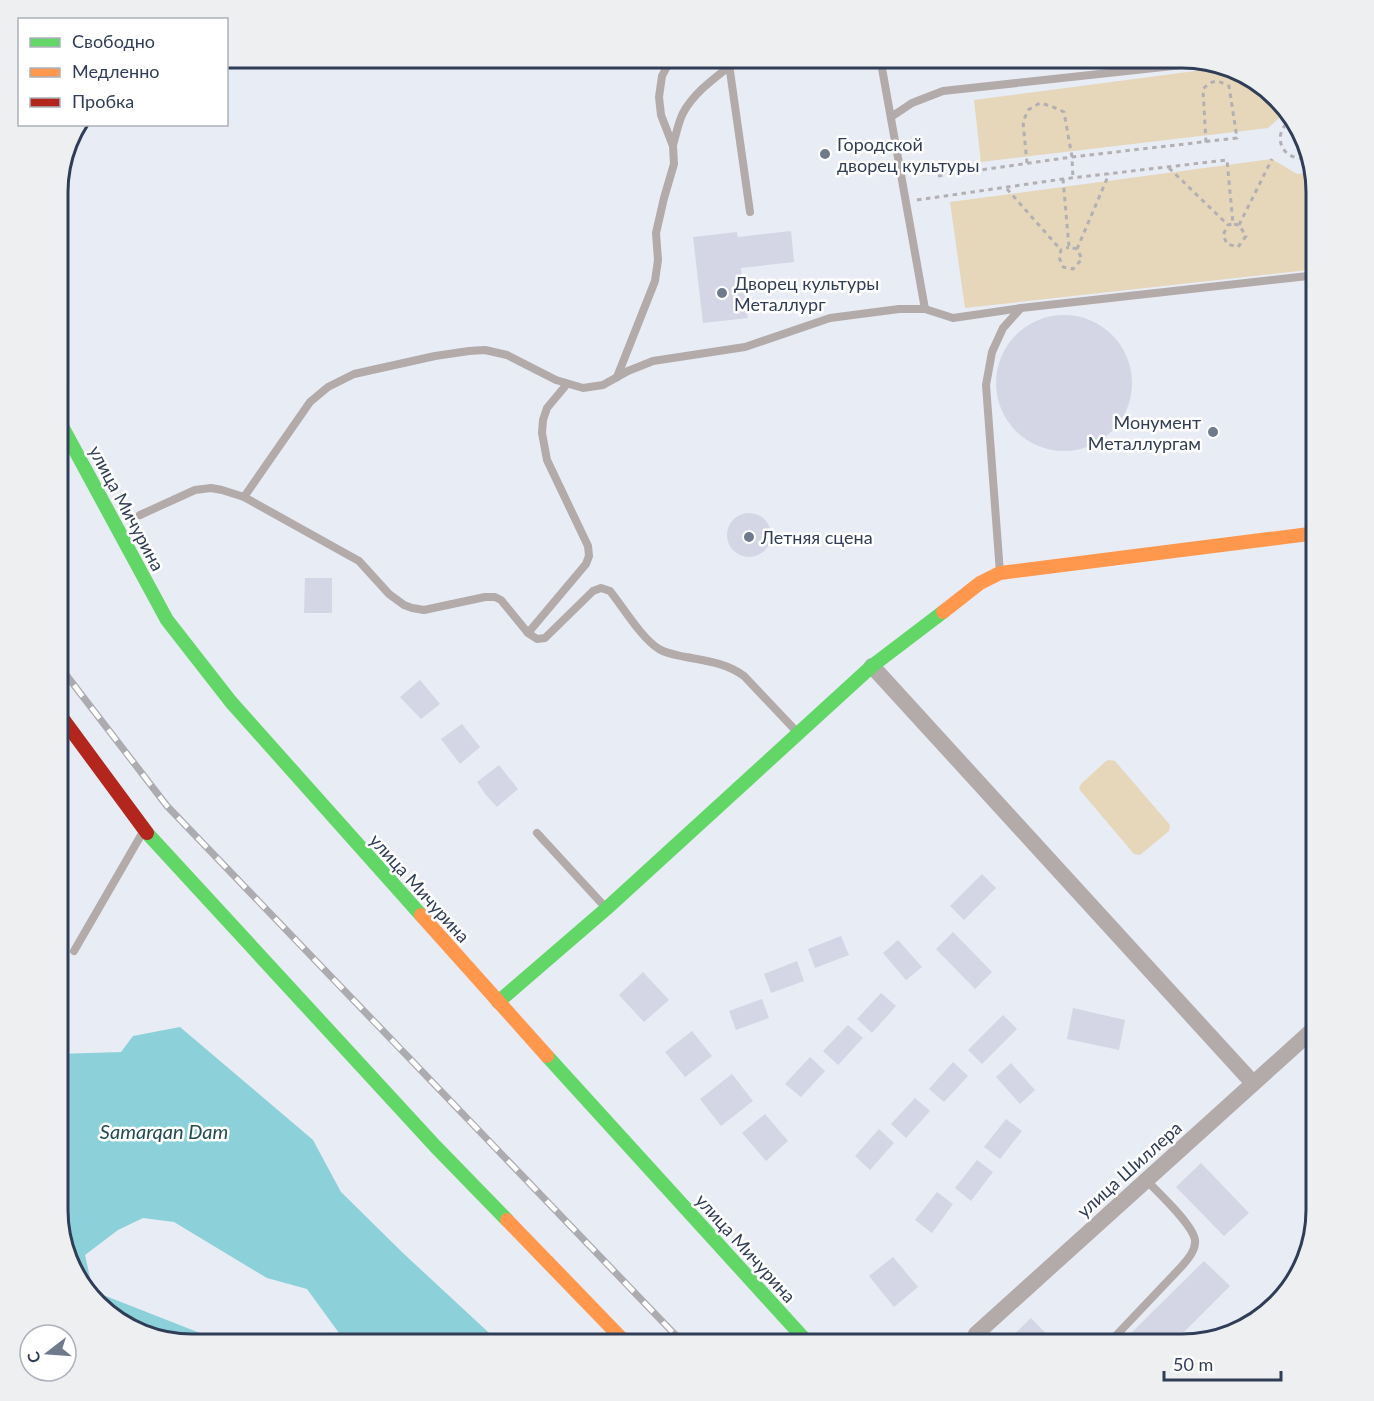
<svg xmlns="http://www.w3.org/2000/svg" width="1374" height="1401" font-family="Lato,sans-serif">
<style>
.green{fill:#e6d6ba}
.water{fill:#8cd1d9}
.building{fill:#d4d6e5}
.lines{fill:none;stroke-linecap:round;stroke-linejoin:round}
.path{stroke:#b3b0b3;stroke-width:3;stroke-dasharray:4.5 4.5;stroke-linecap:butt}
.lane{stroke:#b3aaaa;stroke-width:8}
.street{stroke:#b3aaaa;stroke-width:16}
.fast{stroke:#63d668;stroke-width:14}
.slow{stroke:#ff974d;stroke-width:14}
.jam{stroke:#b3261e;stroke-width:14}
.rail-casing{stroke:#acabaf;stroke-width:7}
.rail{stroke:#fff;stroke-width:4.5;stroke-dasharray:14;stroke-linecap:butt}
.poi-dot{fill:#707a8d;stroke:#fff;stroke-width:2}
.labels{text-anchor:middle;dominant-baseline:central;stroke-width:5;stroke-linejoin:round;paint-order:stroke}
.poi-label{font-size:18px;fill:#2f3d56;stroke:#fff;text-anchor:start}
.street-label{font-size:18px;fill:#2f3d56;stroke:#fff}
.water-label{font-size:20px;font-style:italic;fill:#214d50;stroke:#fff}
.rim{fill:none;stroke:#2f3d56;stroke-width:3}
</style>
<rect width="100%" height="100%" fill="#e8ecf4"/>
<g class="green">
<polygon points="1226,67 1242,71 1284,103 1288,110 1268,128 981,162 974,100"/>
<polygon points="1272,159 1297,174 1314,172 1317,191 1317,269 965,308 950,202"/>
<polygon points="1109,760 1115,761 1170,825 1169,831 1140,855 1134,854 1079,789 1081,784 1106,761"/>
</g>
<polygon class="water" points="180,1027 313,1140 341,1192 404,1254 501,1344 347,1344 307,1289 267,1278 174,1222 143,1218 118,1230 85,1255 93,1291 228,1344 191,1344 132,1330 90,1298 67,1261 57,1210 57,1054 121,1052 133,1036"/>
<g class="building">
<polygon points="791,231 794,262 741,268 748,318 703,323 693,237 737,232 738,237"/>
<circle cx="1064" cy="383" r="68"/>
<circle cx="749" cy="535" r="22"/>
<polygon points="305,578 332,578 332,613 304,613"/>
<polygon points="420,680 440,704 421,719 400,697"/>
<polygon points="462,724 480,747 460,764 441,739"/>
<polygon points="499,765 518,789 497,807 486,795 477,782"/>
<polygon points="982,874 996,888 964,920 950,906"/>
<polygon points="953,932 992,972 975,989 936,949"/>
<polygon points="841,936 849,955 815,968 808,949"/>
<polygon points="898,940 922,967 906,980 883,953"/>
<polygon points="797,961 804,981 771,993 764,974"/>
<polygon points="643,972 669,1000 644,1022 619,995"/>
<polygon points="881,993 896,1006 872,1033 857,1019"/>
<polygon points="762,999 769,1018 736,1030 729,1011"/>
<polygon points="1073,1008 1125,1020 1119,1050 1067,1039"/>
<polygon points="1003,1015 1017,1029 982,1064 968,1050"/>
<polygon points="848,1025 863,1038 838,1065 823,1051"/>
<polygon points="692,1031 712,1056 685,1077 665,1052"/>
<polygon points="810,1057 825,1071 801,1097 785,1084"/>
<polygon points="953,1062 968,1076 944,1102 929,1089"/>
<polygon points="1011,1063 1035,1090 1020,1104 996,1077"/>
<polygon points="732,1074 753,1101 721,1126 700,1099"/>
<polygon points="915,1098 930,1111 906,1138 891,1124"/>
<polygon points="765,1114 788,1141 766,1161 742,1133"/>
<polygon points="1006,1119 1022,1131 1000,1159 984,1147"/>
<polygon points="879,1129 894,1143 870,1170 855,1156"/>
<polygon points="977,1160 993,1172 971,1201 955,1188"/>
<polygon points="1201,1163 1249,1213 1224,1236 1176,1187"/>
<polygon points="937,1192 953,1204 932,1233 915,1220"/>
<polygon points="893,1257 918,1287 894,1307 869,1276"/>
<polygon points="1204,1261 1230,1286 1172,1344 1120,1344"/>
<polygon points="1031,1318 1056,1344 1010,1344 1007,1341"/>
</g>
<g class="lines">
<g class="path">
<polyline points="857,57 857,61 871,64"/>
<path d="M1293,119C1269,132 1281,165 1311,157"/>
<polyline points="1027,163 1023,122 1028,110 1040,103 1051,106 1064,112 1072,157 1073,179"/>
<polyline points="1169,168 1228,225"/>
<path d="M938,176L1072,157L1237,138L1229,86C1217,80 1213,79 1203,89L1206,143"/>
<polyline points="1063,179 1069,247 1077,249 1082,259 1073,269 1063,267 1059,257 1061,250 1069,247"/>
<polyline points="1007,189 1061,250"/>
<polyline points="917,200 1063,179 1227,160 1233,224 1239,225 1246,236 1238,247 1227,244 1223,235 1228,225 1233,224"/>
<polyline points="1239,225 1272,159"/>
<polyline points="1077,249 1109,174"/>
</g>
<g class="lane">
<polyline points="728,57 750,212"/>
<polyline points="880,57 925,309"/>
<polyline points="891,117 912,103 943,91 1210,62"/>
<path d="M673,145C676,135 678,123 683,113C694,93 712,80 730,66"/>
<polyline points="617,377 655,281 658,260 656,233 664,198 674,164 673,146 661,115 659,97 662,76 672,57"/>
<polyline points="244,497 310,402 328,387 354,374 435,356 469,351 485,350 507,355 556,380 583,388 603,385 628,371 653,361 745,347 830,318 899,309 925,309 953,318 1021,308 1317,275"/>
<path d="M140,515L195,490L211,488L222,490L244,497L359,561L389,594L404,605L412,608L424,610L485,597H495L501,600L528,633L537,639L545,638L593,591L601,588L610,591C623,607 642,639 659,649C667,654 677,655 686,657C707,661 726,663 744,676L798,733"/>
<polyline points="1000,573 986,385 992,352 1003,328 1021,308"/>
<polyline points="528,633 586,564 589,556 588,546 547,460 542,433 543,420 547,408 567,384"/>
<polyline points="537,833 606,908"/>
<polyline points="74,951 144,830"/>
<path d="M1108,1344L1182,1266C1188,1259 1196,1250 1195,1240C1193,1225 1158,1192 1146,1180"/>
</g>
<g class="street">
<polyline points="872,666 1253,1083"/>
<polyline points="972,1344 976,1334 1317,1026"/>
</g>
<g class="fast">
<polyline points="57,417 167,620 231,702 421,915"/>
<polyline points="147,833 435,1146 507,1220"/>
<polyline points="498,1002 606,909 872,666 943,612"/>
<polyline points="547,1056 809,1344"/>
</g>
<g class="slow">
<polyline points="943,612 980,583 1000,573 1317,533"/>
<polyline points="421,915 547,1056"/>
<polyline points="507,1220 627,1344"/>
</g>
<polyline class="jam" points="57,711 147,833"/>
<defs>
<polyline id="rail" points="57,663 167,806 684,1344"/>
</defs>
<use href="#rail" class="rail-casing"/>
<use href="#rail" class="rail"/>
</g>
<g class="poi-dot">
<circle cx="825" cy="154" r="6"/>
<circle cx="722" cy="293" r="6"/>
<circle cx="1213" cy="432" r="6"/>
<circle cx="749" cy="537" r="6"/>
</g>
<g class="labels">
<g class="poi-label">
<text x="837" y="144">Городской<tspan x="837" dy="21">дворец культуры</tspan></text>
<text x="734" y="283">Дворец культуры<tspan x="734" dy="21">Металлург</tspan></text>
<text x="1201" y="422" text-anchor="end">Монумент<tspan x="1201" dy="21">Металлургам</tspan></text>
<text x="761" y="537">Летняя сцена</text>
</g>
<g class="street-label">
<text transform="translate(127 508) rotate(62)">улица Мичурина</text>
<text transform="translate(420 888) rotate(48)">улица Мичурина</text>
<text transform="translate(1129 1169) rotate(-42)">улица Шиллера</text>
<text transform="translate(746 1248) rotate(48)">улица Мичурина</text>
</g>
<g class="water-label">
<text x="164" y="1131">Samarqan Dam</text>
</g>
</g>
<path d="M0 0H1374V1401H0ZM192 68H1182A124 124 0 0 1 1306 192V1210A124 124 0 0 1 1182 1334H192A124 124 0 0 1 68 1210V192A124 124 0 0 1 192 68Z" fill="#eeeff1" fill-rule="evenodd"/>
<path class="rim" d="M192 68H1182A124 124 0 0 1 1306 192V1210A124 124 0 0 1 1182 1334H192A124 124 0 0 1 68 1210V192A124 124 0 0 1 192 68Z"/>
<rect x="18" y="18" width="210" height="108" fill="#ffffff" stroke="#acb1bb" stroke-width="1.5"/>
<rect x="30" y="38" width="30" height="9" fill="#63d668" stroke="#acb1bb" stroke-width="1.5"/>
<text x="72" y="48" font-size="18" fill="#2f3d56">Свободно</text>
<rect x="30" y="68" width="30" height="9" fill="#ff974d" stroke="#acb1bb" stroke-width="1.5"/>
<text x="72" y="78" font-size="18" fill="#2f3d56">Медленно</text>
<rect x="30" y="98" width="30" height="9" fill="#b3261e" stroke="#acb1bb" stroke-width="1.5"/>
<text x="72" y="108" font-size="18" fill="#2f3d56">Пробка</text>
<g transform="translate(48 1353) rotate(253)"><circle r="28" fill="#ffffff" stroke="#acb1bb" stroke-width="1.5"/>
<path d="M0-4.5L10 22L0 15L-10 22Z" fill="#707a8d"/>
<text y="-9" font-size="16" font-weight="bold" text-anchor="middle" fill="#2f3d56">С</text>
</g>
<path d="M1164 1371v9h117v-9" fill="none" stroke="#2f3d56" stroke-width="3"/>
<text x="1173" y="1371" font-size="18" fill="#2f3d56" stroke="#ffffff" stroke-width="4.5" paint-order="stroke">50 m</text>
</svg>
